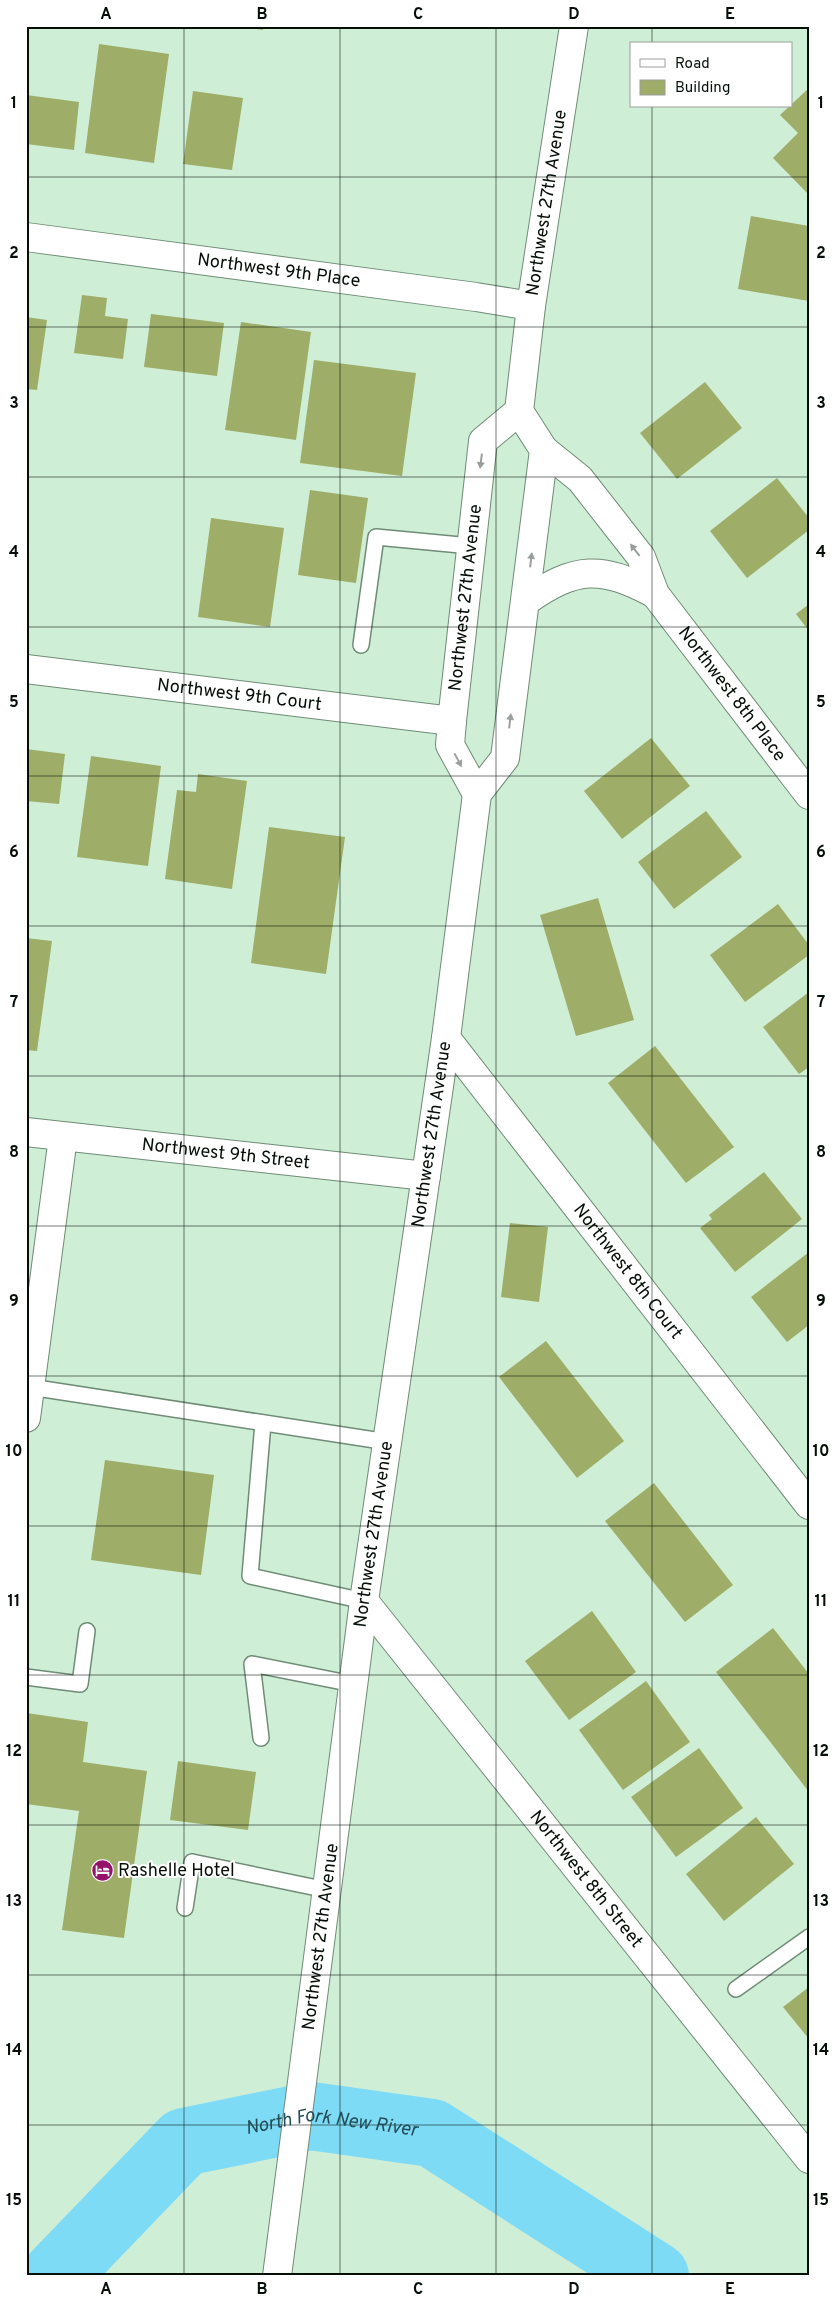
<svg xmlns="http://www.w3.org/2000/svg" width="835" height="2302" font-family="Overpass,sans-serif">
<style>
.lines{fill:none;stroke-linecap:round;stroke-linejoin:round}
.river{stroke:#7edbf6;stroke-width:68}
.building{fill:#9ead67}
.service-casing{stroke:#6f8c76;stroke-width:18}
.minor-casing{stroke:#6f8c76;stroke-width:30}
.tertiary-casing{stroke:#6f8c76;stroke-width:30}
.service{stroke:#fff;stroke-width:15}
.minor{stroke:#fff;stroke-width:28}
.tertiary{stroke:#fff;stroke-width:28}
.oneway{fill:#9b9f9c}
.grid{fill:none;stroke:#050f08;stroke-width:1;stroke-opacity:0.55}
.labels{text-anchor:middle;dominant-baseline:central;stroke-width:4;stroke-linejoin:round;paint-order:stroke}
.street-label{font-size:18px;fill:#050f08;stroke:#fff}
.poi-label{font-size:18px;fill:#050f08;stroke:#fff;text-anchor:start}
.water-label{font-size:19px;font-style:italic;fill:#234d58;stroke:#fff}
.neatline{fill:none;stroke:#050f08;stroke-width:2}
.grid-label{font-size:16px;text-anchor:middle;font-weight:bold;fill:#050f08}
</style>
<rect width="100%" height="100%" fill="#cfeed6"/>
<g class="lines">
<path class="river" id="s1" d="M55,2276L184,2142L311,2116L432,2133L655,2276"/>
</g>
<g class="building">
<polygon points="239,26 263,26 263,30"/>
<polygon points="99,44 169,54 154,163 85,153"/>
<polygon points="809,88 809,195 773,158 798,133 780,115"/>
<polygon points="193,91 243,98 232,170 183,164"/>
<polygon points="26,95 79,102 74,150 26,144"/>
<polygon points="751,216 809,226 809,301 738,289"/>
<polygon points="82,295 107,298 105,316 128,319 123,359 74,353"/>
<polygon points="151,314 224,323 217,376 144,367"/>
<polygon points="26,317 47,320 37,390 26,389"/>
<polygon points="241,322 311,332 296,440 225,430"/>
<polygon points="314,360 416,373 402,476 300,463"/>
<polygon points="705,382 742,428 677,479 640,433"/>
<polygon points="777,478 809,518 809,530 747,578 710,531"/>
<polygon points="310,490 368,498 356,583 298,575"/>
<polygon points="211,518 284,528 270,627 198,617"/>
<polygon points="809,604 809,631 796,614"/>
<polygon points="651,738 690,786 622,839 584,791"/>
<polygon points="26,749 65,754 59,804 26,801"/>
<polygon points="91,756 161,766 148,866 77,857"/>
<polygon points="198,774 247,781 232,889 165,879 177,790 196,792"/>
<polygon points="706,811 742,857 674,909 638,862"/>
<polygon points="269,827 345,837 326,974 251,963"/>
<polygon points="598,898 634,1020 576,1036 540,915"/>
<polygon points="778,904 809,945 809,955 745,1002 710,955"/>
<polygon points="26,938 52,941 37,1051 26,1050"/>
<polygon points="809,992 809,1067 799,1074 763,1027"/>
<polygon points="655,1046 734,1147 686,1183 608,1083"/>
<polygon points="764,1172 802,1219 735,1272 700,1228 712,1219 709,1215"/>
<polygon points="510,1223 548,1227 539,1302 501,1297"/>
<polygon points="809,1252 809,1325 787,1342 751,1297"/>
<polygon points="546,1341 624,1441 577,1478 499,1377"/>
<polygon points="105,1460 214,1475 201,1575 91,1560"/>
<polygon points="654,1483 733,1585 685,1622 605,1521"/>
<polygon points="592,1611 636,1672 569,1720 525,1661"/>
<polygon points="773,1628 809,1674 809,1792 716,1672"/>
<polygon points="646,1681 690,1742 623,1790 579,1730"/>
<polygon points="27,1713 88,1722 83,1762 147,1771 124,1938 62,1930 79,1811 26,1804"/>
<polygon points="699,1748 743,1808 676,1857 631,1797"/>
<polygon points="178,1761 256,1772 248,1830 170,1820"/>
<polygon points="756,1817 794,1864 724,1921 686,1874"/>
<polygon points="809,1987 809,2039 783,2007"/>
</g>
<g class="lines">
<defs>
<g id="service">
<polyline points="361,645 376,537 471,546"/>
<polyline points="30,1387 388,1442"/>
<polyline points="263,1423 250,1576 364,1601"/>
<polyline points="26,1677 80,1684 87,1631"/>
<polyline points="261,1738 252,1664 353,1684"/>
<polyline points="185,1908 192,1862 327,1890"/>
<polyline points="736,1989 809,1937"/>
</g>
<g id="minor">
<path id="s2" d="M26,237L476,297L531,306"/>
<path id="s3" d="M544,450L580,479L641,557L655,594L809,795"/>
<path d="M526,601C576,566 601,565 655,594"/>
<path id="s4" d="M26,669L452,721"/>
<path id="s5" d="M446,1038L809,1505"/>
<path id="s6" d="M26,1132L426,1176"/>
<polyline points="26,1418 63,1137"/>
<path id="s7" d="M364,1601L809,2159"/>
</g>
<g id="tertiary">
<path id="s8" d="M477,794L450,745L452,721L483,441L519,411"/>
<path id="s9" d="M277,2276L364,1601L446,1038L477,794L505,758L544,450L519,411L531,306L574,26"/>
</g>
</defs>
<use href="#service" class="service-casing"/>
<use href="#minor" class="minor-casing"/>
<use href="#tertiary" class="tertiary-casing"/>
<use href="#service" class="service"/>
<use href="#minor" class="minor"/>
<use href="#tertiary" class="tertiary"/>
</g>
<defs><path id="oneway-solid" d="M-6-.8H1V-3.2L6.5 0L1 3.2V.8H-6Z" transform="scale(1.25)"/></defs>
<g class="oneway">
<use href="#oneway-solid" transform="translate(481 461) rotate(97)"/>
<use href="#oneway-solid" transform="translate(635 550) rotate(-128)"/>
<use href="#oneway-solid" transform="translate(531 560) rotate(-83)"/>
<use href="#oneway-solid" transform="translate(510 721) rotate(-83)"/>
<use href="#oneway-solid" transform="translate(458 760) rotate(62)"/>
</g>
<path class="grid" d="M184,26V2276M340,26V2276M496,26V2276M652,26V44M652,106V2276M26,177H809M26,327H809M26,477H809M26,627H809M26,776H809M26,926H809M26,1076H809M26,1226H809M26,1376H809M26,1526H809M26,1675H809M26,1825H809M26,1975H809M26,2125H809"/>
<defs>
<symbol id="hotel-disc" viewBox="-11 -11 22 22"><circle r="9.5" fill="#94126b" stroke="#fff"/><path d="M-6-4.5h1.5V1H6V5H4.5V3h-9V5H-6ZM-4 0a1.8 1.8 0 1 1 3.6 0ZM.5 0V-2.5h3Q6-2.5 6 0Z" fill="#fff"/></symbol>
</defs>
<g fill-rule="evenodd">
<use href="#hotel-disc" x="90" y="1858" width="25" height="25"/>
</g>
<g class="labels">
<g class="street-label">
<text stroke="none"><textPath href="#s9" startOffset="2108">Northwest 27th Avenue</textPath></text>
<text stroke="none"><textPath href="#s2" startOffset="255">Northwest 9th Place</textPath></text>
<text stroke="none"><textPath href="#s8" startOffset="204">Northwest 27th Avenue</textPath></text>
<text stroke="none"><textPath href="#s4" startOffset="215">Northwest 9th Court</textPath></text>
<text stroke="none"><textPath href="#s3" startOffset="311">Northwest 8th Place</textPath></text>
<text stroke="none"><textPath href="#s9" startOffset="1152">Northwest 27th Avenue</textPath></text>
<text stroke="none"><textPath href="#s6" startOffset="201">Northwest 9th Street</textPath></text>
<text stroke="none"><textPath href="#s5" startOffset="296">Northwest 8th Court</textPath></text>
<text stroke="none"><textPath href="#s9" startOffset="748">Northwest 27th Avenue</textPath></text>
<text stroke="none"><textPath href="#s7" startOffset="356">Northwest 8th Street</textPath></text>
<text stroke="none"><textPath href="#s9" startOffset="342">Northwest 27th Avenue</textPath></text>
</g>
<g class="poi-label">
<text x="118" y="1871">Rashelle Hotel</text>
</g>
<g class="water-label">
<text stroke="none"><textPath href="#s1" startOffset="336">North Fork New River</textPath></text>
</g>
</g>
<rect width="835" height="2302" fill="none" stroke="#ffffff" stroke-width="55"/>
<rect x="630" y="42" width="162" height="65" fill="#ffffff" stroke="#9b9f9c"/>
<rect x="640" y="59" width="25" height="8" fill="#ffffff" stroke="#9b9f9c"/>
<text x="675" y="68" font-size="15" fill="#050f08">Road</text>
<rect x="640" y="80" width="25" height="15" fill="#9ead67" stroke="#9b9f9c"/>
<text x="675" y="92" font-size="15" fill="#050f08">Building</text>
<rect x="28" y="28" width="780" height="2246" class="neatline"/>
<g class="grid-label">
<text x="106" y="19">A</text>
<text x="262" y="19">B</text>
<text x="418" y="19">C</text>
<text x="574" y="19">D</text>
<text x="730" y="19">E</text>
<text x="14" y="108">1</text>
<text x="821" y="108">1</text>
<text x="14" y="258">2</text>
<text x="821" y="258">2</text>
<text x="14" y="408">3</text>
<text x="821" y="408">3</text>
<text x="14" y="557">4</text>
<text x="821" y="557">4</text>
<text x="14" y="707">5</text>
<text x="821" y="707">5</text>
<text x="14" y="857">6</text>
<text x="821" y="857">6</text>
<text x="14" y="1007">7</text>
<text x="821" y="1007">7</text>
<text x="14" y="1157">8</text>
<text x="821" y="1157">8</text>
<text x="14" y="1306">9</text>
<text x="821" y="1306">9</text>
<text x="14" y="1456">10</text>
<text x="821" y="1456">10</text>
<text x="14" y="1606">11</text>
<text x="821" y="1606">11</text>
<text x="14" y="1756">12</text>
<text x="821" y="1756">12</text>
<text x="14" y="1906">13</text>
<text x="821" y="1906">13</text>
<text x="14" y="2055">14</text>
<text x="821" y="2055">14</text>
<text x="14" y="2205">15</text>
<text x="821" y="2205">15</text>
<text x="106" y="2294">A</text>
<text x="262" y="2294">B</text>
<text x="418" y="2294">C</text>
<text x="574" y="2294">D</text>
<text x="730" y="2294">E</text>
</g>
</svg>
